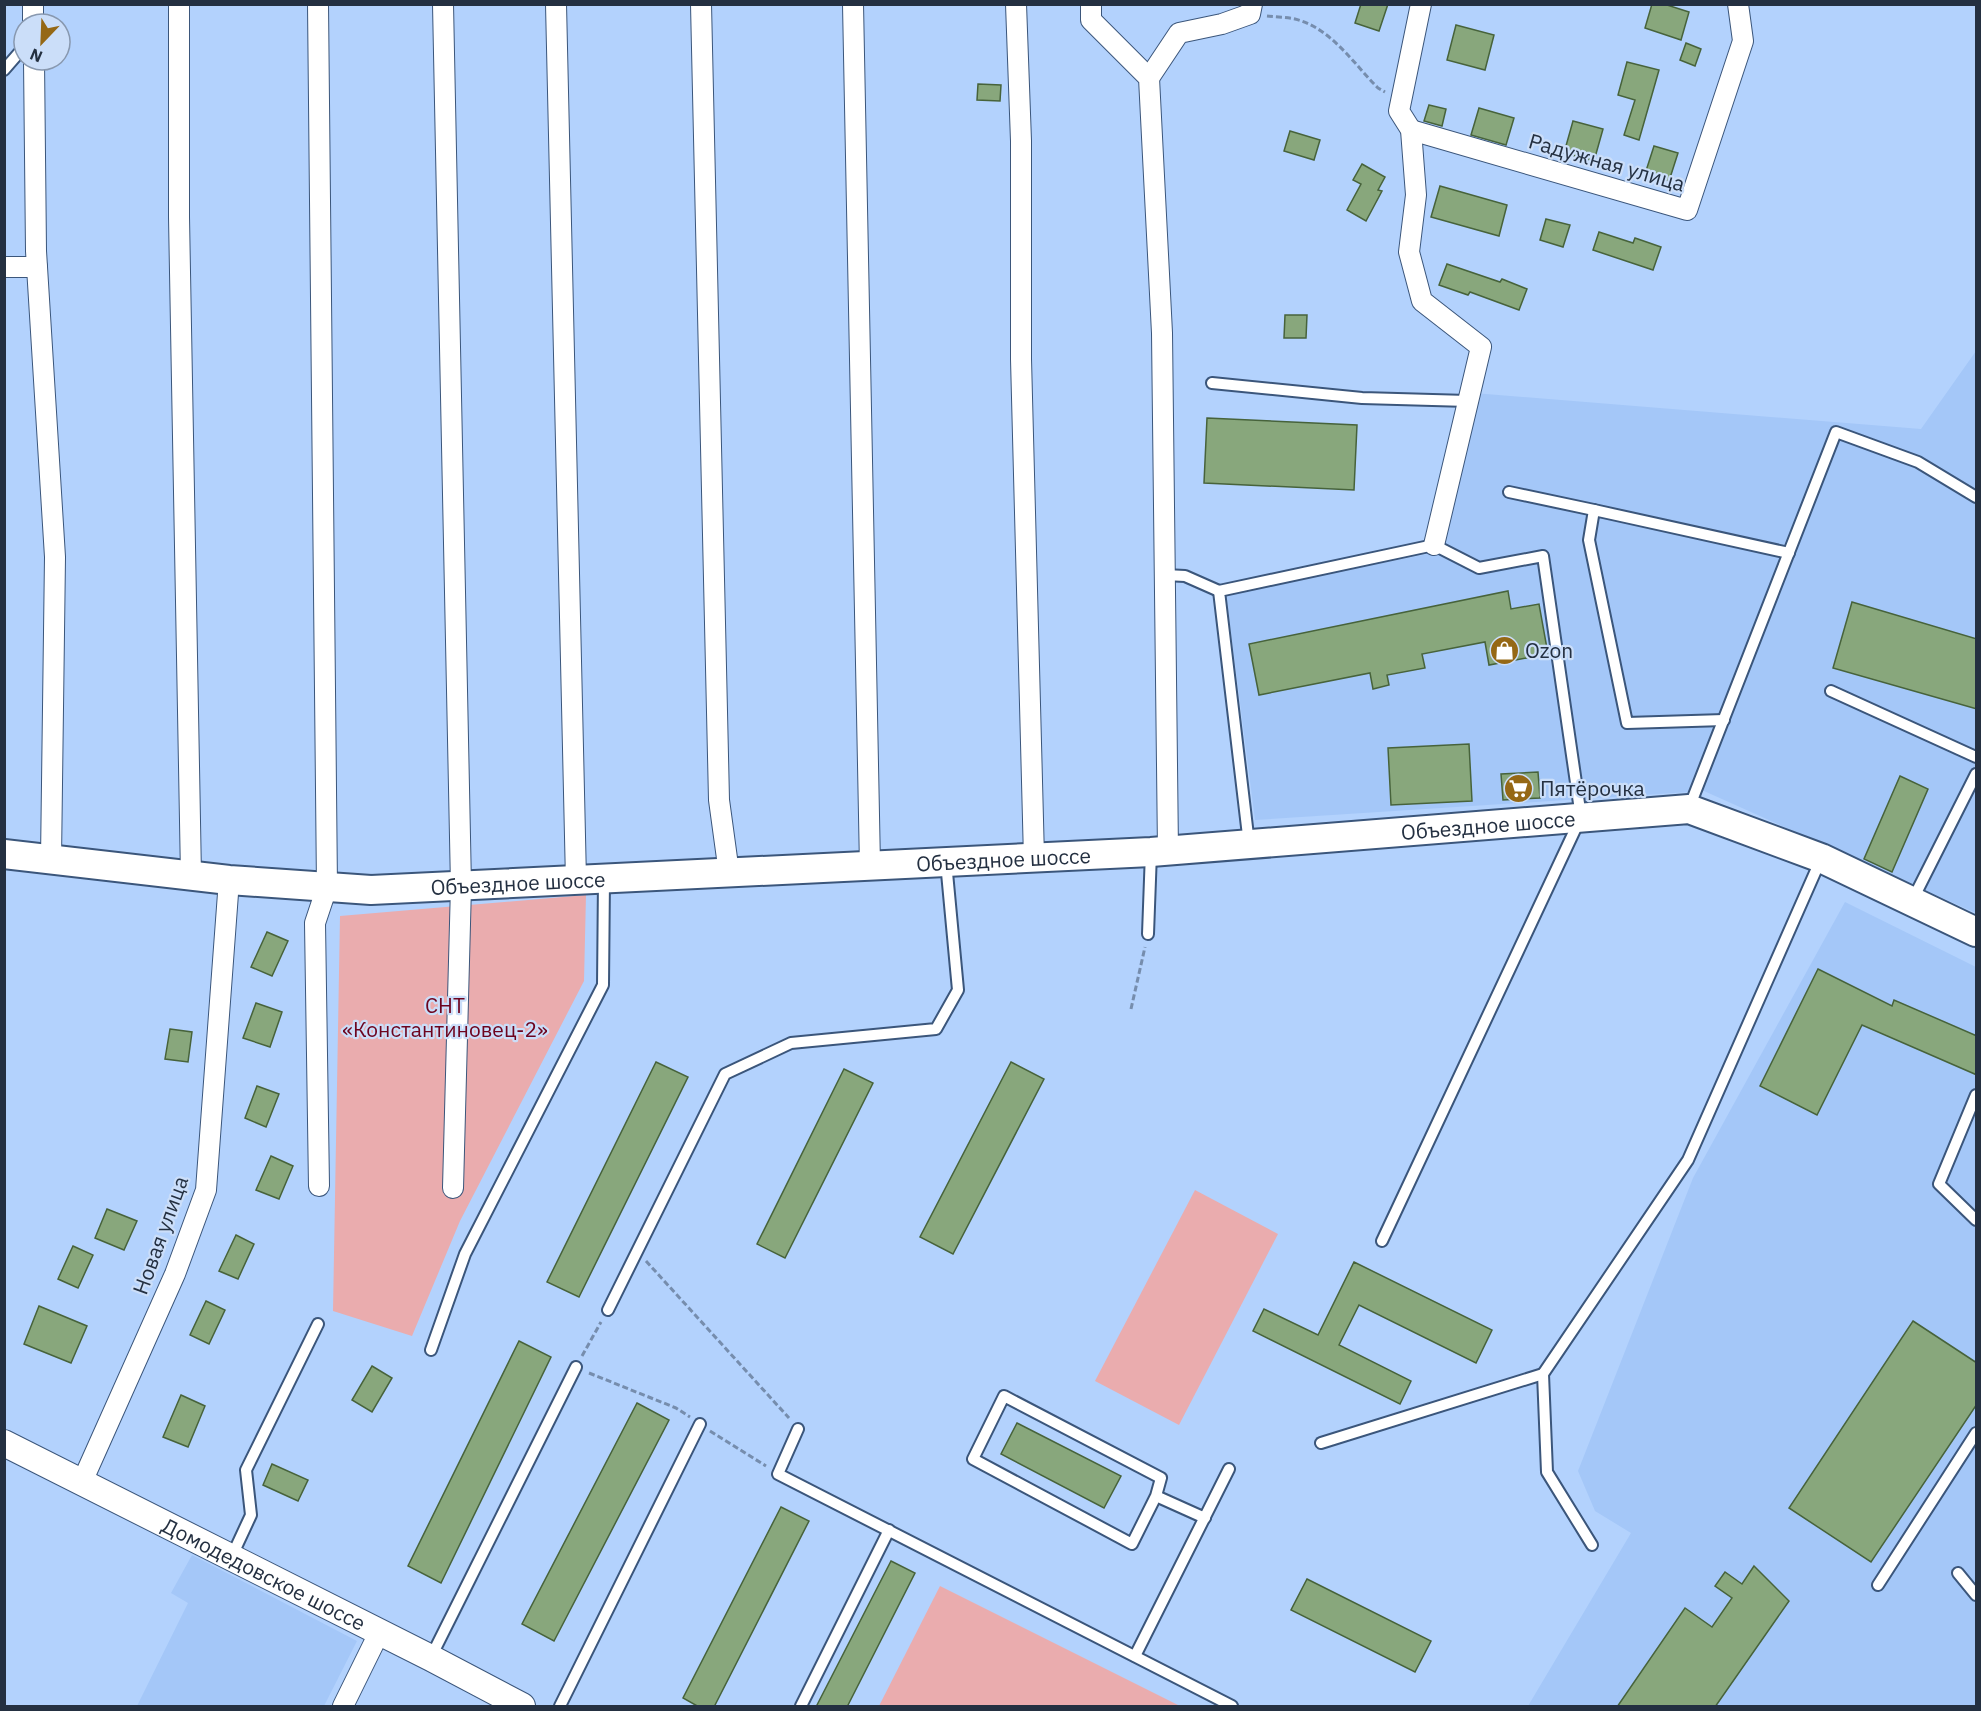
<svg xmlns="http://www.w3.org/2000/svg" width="1981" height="1711" font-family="'IBM Plex Sans',sans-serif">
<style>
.built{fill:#a4c7f8}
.green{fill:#eaacae}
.building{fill:#88a77c;stroke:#47633b;stroke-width:1.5}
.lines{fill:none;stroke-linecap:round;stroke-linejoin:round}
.service-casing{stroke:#3b567b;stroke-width:14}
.minor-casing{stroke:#3b567b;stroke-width:22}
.tertiary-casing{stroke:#3b567b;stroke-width:28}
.secondary-casing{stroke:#3b567b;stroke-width:32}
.path{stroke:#768dad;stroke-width:3;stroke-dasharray:6 3;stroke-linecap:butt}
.service{stroke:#fff;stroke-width:10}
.minor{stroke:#fff;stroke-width:20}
.tertiary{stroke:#fff;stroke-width:26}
.secondary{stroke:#fff;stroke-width:28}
.labels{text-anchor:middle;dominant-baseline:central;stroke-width:4.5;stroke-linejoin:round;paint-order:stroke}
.street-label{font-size:21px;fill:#243041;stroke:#cbdef9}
.poi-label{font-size:21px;fill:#243041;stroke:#cbdef9;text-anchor:start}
.park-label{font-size:21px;fill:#6d041e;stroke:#cbdef9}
</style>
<rect width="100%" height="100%" fill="#b3d2fd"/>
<g class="built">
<polygon points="1976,351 1976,913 1704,791 1255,820 1226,594 1433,553 1461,392 1921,429"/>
<polygon points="1845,902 1976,967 1976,1706 1528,1706 1631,1533 1595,1511 1578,1471 1693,1178"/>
<polygon points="192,1555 357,1641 324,1706 137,1706 188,1603 171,1593"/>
</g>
<g class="green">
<polygon points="586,895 584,981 460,1221 412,1336 333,1311 340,916"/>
<polygon points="1195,1190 1278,1234 1179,1425 1095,1381"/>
<polygon points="940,1586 1180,1706 879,1706"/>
</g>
<g class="building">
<polygon points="1361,4 1388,4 1379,31 1355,23"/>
<polygon points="1652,4 1664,4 1689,12 1681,40 1645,28"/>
<polygon points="1456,25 1494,35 1485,70 1447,60"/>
<polygon points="1686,43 1701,49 1695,66 1680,60"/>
<polygon points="1627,62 1659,70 1639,140 1624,135 1635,100 1618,95"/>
<polygon points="978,84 1001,85 1000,101 977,100"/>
<polygon points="1429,105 1446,109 1442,126 1424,121"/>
<polygon points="1479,108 1514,118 1506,145 1471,135"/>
<polygon points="1573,121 1603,129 1594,161 1564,153"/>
<polygon points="1290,131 1320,140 1314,160 1284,151"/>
<polygon points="1654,146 1678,153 1669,181 1645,174"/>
<polygon points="1362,164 1385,177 1378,190 1382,191 1366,221 1347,210 1361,184 1353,180"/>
<polygon points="1440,186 1507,205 1499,236 1431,217"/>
<polygon points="1546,219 1570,225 1563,247 1540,240"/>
<polygon points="1599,232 1633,243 1635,238 1661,247 1653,270 1593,250"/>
<polygon points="1447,264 1500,282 1502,279 1527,289 1519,310 1470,292 1468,295 1439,285"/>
<polygon points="1285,315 1307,315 1306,338 1284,338"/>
<polygon points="1207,418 1357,425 1354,490 1204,483"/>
<polygon points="1508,591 1511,609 1539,604 1548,654 1489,665 1485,642 1422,654 1425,668 1387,675 1389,685 1373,689 1370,673 1259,695 1249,644"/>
<polygon points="1852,602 1977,639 1977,709 1833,668"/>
<polygon points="1469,744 1472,801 1391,805 1388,748"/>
<polygon points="1538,772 1540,798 1503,800 1501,774"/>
<polygon points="1900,776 1928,789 1892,872 1864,859"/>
<polygon points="267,932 288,941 272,976 251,967"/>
<polygon points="1818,969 1892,1006 1894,1000 1977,1036 1977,1075 1862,1025 1817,1115 1760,1086"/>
<polygon points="256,1003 282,1012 270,1047 243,1038"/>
<polygon points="170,1029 192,1032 188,1062 165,1059"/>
<polygon points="656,1062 688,1077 579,1297 547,1282"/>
<polygon points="1011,1062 1044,1079 953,1254 920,1237"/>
<polygon points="844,1069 873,1083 785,1258 757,1244"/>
<polygon points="257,1086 279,1094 266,1127 245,1118"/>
<polygon points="271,1156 293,1166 279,1199 256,1190"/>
<polygon points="107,1209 137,1221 124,1250 95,1238"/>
<polygon points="236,1235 254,1244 238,1279 219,1271"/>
<polygon points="73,1246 93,1255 78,1288 58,1279"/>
<polygon points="1354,1262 1492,1330 1476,1363 1359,1305 1339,1345 1411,1381 1400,1404 1253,1331 1264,1309 1318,1335"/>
<polygon points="206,1301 225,1310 209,1344 190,1335"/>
<polygon points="39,1306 87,1326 71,1363 24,1344"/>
<polygon points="1913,1321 1977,1363 1977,1404 1871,1562 1789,1508"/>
<polygon points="519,1341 551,1357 441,1583 408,1566"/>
<polygon points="372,1366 392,1378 372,1412 352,1400"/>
<polygon points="181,1395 205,1406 188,1447 163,1437"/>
<polygon points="637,1403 669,1420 554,1641 522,1624"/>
<polygon points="1017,1423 1121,1476 1104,1508 1001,1454"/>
<polygon points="272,1464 308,1480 298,1501 263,1485"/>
<polygon points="781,1507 809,1521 714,1707 699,1707 683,1698"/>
<polygon points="891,1561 915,1573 847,1707 816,1707"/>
<polygon points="1754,1566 1789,1601 1715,1707 1617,1707 1685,1608 1712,1627 1732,1598 1715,1586 1725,1572 1742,1584"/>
<polygon points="1307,1579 1431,1641 1415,1672 1291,1610"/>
</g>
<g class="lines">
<defs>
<g id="service">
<polyline points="4,70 24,47"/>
<polyline points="1212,383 1362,398 1468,401"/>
<polyline points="1509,492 1594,510"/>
<polyline points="1165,575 1185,576 1219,591"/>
<polyline points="1831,691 1976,757"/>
<polyline points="1724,720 1627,723 1589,540 1594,510 1789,553"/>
<polyline points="1689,808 1836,432 1918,462 1976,497"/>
<polyline points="1249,844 1219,591 1434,545 1479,568 1543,556 1581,817 1382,1241"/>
<polyline points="1912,901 1976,774"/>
<polyline points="1148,934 1151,852"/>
<polyline points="1976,1095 1939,1184 1976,1220"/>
<polyline points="608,1310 725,1074 791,1043 936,1029 958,990 946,862"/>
<polyline points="431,1350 465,1254 603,985 604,879"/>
<polyline points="798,1429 778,1474 1232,1706"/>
<polyline points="1321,1443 1543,1374"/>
<polyline points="1156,1496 1132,1544 973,1459 1004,1396 1161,1478 1156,1496 1205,1518"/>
<polyline points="1592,1545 1547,1472 1543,1374 1688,1160 1821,859"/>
<polyline points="231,1558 251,1515 246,1470 318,1324"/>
<polyline points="1958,1573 1976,1595"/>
<polyline points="1878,1585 1976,1433"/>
<polyline points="1135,1656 1229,1469"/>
<polyline points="431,1657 576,1367"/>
<polyline points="560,1706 700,1424"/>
<polyline points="801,1706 889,1530"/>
</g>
<g id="minor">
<polyline points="33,4 33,24"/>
<polyline points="179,4 179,217 191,876"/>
<polyline points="318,4 327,887 315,923 319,1186"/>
<polyline points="443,4 461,886 453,1188"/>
<polyline points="556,4 576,880"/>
<polyline points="701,4 719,800 729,873"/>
<polyline points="853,4 870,866"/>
<polyline points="1016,4 1021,141 1021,359 1034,858"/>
<polyline points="1091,4 1091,20 1149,78 1162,333 1168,851"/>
<polyline points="1421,4 1399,111 1411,130 1416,195 1409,252 1422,301 1481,347 1434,545"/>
<polyline points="34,60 36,251 55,557 51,859"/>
<polyline points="1149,78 1179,33 1222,24 1250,14 1252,4"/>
<polyline points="1411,130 1687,210 1743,41 1738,4"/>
<polyline points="4,267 37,267"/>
<polyline points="82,1482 175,1274 206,1190 229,880"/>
<polyline points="343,1706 379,1633"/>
</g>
<g id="tertiary">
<path id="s1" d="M4,1443L431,1658L522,1706"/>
</g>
<g id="secondary">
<path id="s2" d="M4,854L229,880L371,890L1151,852L1689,809L1821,858L1976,932"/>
</g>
</defs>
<use href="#service" class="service-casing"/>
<use href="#minor" class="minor-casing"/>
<use href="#tertiary" class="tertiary-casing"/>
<use href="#secondary" class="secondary-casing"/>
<g class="path">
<path d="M1267,16C1276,17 1286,17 1295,19C1331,28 1353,63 1378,88L1385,92"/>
<polyline points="1131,1009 1145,947"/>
<polyline points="646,1261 789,1418"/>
<polyline points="582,1356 601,1322"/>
<polyline points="589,1373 676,1408 690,1417"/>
<polyline points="710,1431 766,1466"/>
</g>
<use href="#service" class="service"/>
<use href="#minor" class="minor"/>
<use href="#tertiary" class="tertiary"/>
<use href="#secondary" class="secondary"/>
</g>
<defs>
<symbol id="shop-disc" viewBox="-11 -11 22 22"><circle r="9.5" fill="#956815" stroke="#cbdef9"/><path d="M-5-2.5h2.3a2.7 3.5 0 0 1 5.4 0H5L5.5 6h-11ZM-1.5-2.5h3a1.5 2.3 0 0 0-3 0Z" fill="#fff"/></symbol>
<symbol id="supermarket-disc" viewBox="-11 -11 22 22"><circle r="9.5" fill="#956815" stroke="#cbdef9"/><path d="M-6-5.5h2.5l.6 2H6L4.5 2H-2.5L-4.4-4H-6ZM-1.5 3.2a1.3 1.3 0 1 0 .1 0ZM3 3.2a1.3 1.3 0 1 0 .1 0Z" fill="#fff"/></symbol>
</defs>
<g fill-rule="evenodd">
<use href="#shop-disc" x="1488" y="634" width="33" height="33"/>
<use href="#supermarket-disc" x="1502" y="772" width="33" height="33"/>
</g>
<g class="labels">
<g class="street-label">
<text transform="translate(1607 162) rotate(16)">Радужная улица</text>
<text stroke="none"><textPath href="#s2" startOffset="1488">Объездное шоссе</textPath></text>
<text stroke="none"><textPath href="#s2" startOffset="1002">Объездное шоссе</textPath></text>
<text stroke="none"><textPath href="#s2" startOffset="516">Объездное шоссе</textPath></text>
<text transform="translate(160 1235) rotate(-70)">Новая улица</text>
<text stroke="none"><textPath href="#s1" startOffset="291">Домодедовское шоссе</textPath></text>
</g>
<g class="poi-label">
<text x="1525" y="650">Ozon</text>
<text x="1540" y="788">Пятёрочка</text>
</g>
<g class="park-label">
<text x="445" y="1005">СНТ<tspan x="445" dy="24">«Константиновец-2»</tspan></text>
</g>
</g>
<rect width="1981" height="1711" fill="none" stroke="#243041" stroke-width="12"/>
<g transform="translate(42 42) rotate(203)"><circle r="28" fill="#cbdef9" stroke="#8898af" stroke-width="1.5"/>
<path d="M0-4.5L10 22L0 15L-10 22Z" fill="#956815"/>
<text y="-9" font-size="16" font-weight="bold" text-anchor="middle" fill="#243041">N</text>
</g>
</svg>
